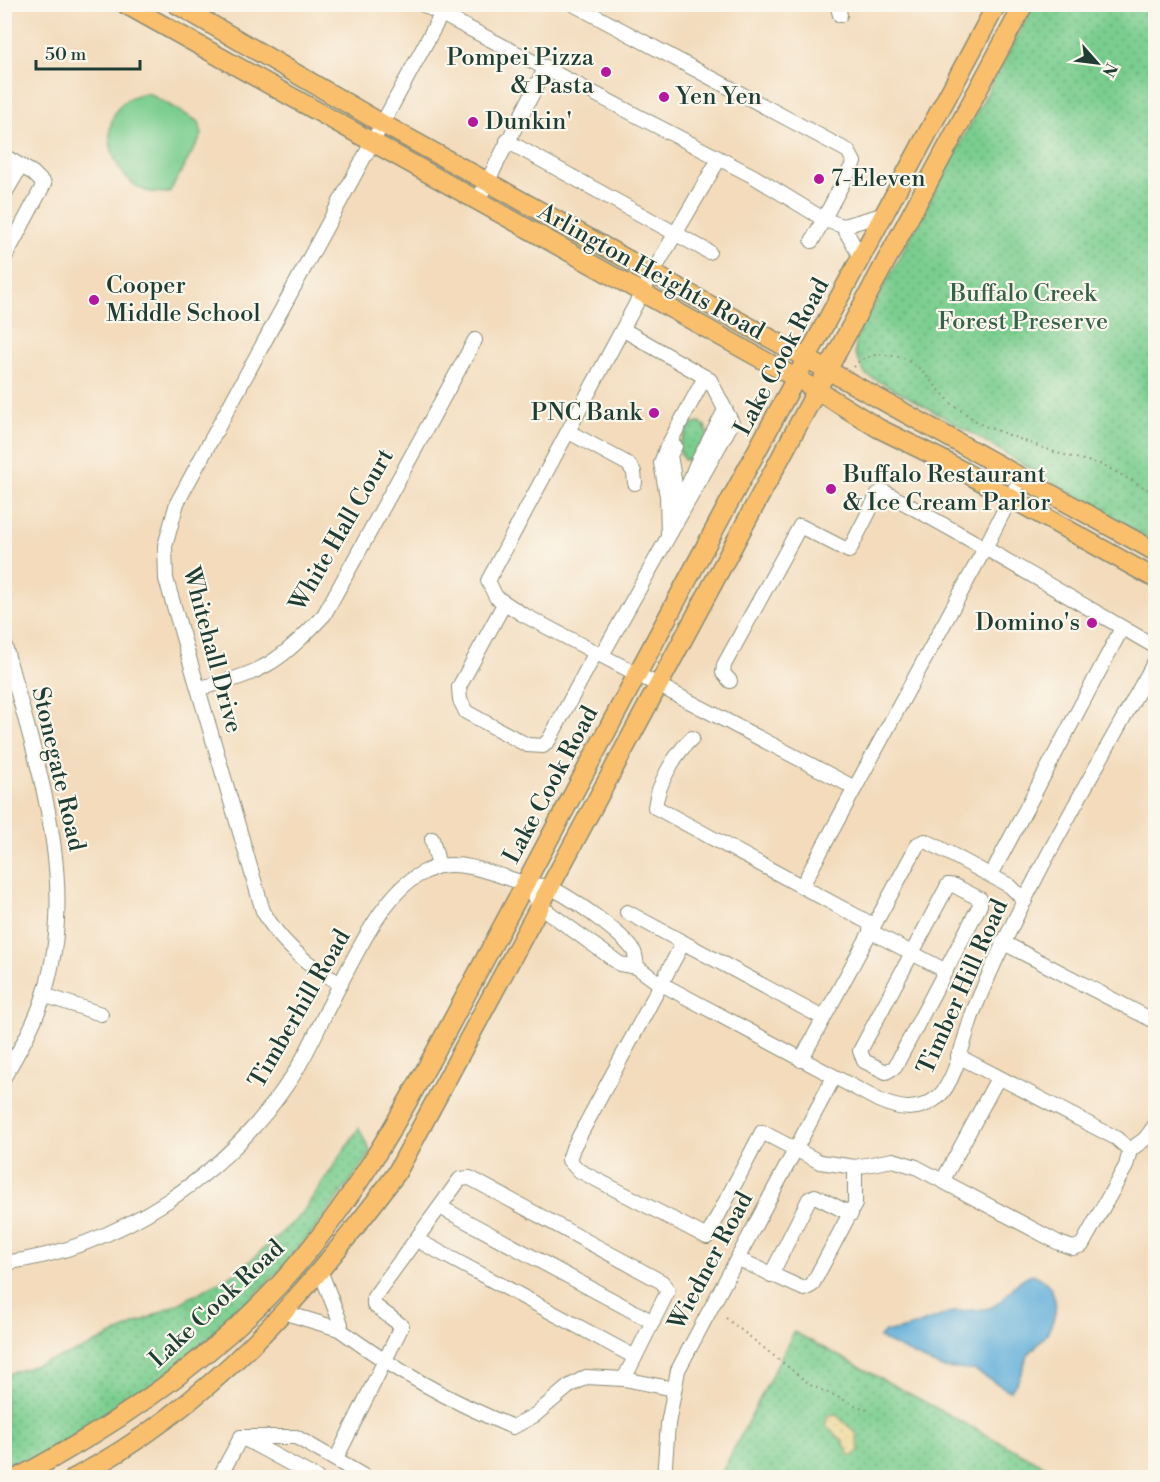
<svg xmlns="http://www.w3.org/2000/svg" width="1160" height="1482" font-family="'Libre Bodoni',serif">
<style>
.green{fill:url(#green-dots);stroke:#4c8562;stroke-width:1.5}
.sand{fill:url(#sand-dots);stroke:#868c69;stroke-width:1.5}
.pitch{fill:#7acd8f;stroke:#4c8562;stroke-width:1.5}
.water{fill:#5fadd9;stroke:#3f7586;stroke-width:1.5}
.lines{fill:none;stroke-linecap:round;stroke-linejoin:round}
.minor-casing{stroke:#898c78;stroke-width:16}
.major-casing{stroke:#898c78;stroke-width:21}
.path{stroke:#898c78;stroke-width:2;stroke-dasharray:1.5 4.5;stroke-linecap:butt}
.minor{stroke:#fff;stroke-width:14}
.major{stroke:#f9bf6d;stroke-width:18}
.poi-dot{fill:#b5179e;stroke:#fbf7ec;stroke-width:2}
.labels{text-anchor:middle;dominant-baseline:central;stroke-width:4.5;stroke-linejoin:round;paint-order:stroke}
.poi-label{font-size:24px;fill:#1f3d34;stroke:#fbf7ec;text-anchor:start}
.street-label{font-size:24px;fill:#1f3d34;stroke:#fbf7ec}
.park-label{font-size:24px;fill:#36614b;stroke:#fbf7ec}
</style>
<defs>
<pattern id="green-dots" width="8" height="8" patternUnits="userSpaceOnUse" patternTransform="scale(1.5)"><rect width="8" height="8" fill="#7acd8f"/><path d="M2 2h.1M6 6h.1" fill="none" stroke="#63a876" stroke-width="1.8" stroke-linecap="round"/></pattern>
<pattern id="sand-dots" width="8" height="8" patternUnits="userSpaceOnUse" patternTransform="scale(1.5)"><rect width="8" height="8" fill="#eeda9e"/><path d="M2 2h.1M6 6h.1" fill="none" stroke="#ccbc89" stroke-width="1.8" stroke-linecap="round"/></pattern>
</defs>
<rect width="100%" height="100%" fill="#fbf7ec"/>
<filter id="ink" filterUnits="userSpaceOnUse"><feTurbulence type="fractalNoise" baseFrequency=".0167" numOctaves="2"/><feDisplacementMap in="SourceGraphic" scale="12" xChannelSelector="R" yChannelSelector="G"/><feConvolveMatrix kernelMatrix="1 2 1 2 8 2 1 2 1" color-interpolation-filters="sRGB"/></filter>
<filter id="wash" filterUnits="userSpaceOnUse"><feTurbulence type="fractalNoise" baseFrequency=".008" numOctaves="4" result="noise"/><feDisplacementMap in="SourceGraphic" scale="24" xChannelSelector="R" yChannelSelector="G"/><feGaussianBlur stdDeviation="1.35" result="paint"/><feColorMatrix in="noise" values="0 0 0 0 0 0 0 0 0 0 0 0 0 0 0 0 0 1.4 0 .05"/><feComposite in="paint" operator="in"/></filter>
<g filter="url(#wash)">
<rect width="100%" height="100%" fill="#f3dbbc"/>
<g class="green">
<path d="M1034,5H1155V542C1057,488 965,425 865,374L855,353L856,339Z"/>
<polygon points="700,423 705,426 708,434 695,458 684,460 678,448 690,425"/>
<polygon points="359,1128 371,1153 316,1228 279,1271 205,1344 137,1399 5,1475 5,1375 79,1351 180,1303 239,1271 301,1215"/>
<polygon points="794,1332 1065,1477 719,1478"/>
</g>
<polygon class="sand" points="835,1414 856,1433 859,1451 854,1456 849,1455 842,1440 826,1426 827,1416"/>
<path class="pitch" d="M148,93L199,122L202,135L169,193C161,192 152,193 146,191C101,173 94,97 148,93Z"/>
<path class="water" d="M1033,1274C1060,1286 1061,1313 1045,1336C1040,1343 1034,1348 1029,1354C1022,1368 1021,1380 1010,1391L974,1370L941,1368L879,1338L885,1332C909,1331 933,1317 957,1311C969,1309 984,1312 994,1306C1009,1297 1016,1278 1033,1274Z"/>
</g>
<g filter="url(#ink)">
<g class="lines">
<defs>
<g id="minor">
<polyline points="422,4 753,176 825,220 843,226 886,214"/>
<polyline points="573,4 848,151 854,162 812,241"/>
<polyline points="837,4 840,15"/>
<polyline points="507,141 709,252"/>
<polyline points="4,156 33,173 44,184 4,259"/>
<polyline points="719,159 653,272 488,581 496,597 522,614 855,788 985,548 1156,647"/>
<polyline points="4,195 21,166"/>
<polyline points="477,202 546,67"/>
<polyline points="843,226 862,260"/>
<polyline points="569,432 628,464 634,472 635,483"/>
<polyline points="685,493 696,465 725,410"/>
<polyline points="673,509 676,491 670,455 675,446"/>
<polyline points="668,535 667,496 661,463 666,449 705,377"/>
<polyline points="504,604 459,687 460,700 466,712 527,745 543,746 549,740 596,652"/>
<path d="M4,642C34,757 81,877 44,995C35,1024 19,1051 4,1077"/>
<polyline points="602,655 732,423 710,380 624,330"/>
<polyline points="730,681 723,673 724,665 800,526 849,551 878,494 883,491 985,548 1021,477"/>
<path d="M199,688C263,674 279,662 324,615L475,340"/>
<path d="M692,738C675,754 658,783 655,807L873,925"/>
<polyline points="432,839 439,866"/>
<polyline points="991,875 1122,628"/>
<path d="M526,884L541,907L620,964L637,967L656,981L878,1100C898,1109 918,1113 938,1097C956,1082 965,1033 974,1010C1024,888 1093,775 1156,659"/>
<polygon points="948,885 955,886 980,899 980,905 895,1067 886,1072 864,1061 860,1051"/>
<polyline points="802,886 855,788"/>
<polyline points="627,912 823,1018"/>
<polyline points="870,931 946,971"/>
<polyline points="1002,942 1156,1022"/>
<polyline points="683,943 573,1148 569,1160 578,1170 707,1237 762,1132 820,1162 855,1167 893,1160 916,1167 1059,1243 1073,1248 1082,1245 1126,1166 1130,1150 1116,1138 958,1056"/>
<path d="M341,984C308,966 281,944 263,911L166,579L165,546L177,503L447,4"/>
<polyline points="44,995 101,1014"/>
<polyline points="801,1060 918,844 925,841 934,845 1010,886 1025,901"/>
<polyline points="1130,1150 1145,1139 1156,1124"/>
<polyline points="943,1180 998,1078"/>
<polyline points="440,1207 653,1322"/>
<polyline points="417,1240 635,1357"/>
<polyline points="738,1259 804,1289 812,1285 855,1204 855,1167"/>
<path d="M4,1263C119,1248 226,1176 290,1080C305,1058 316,1033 328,1008C347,972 378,903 411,880C418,875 431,868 440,866C470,861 499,877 528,884C535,886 543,885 550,888C567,894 623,934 633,950C636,954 636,962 637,967"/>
<polyline points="771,1275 809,1199 815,1196 851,1214"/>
<polyline points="286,1313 339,1329 341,1324 321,1273"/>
<polyline points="624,1379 674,1389"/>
<polyline points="241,1437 296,1437 367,1478"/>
<path d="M336,1459L402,1326L374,1305V1297L460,1179L470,1178L662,1282L668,1291L624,1379L586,1377L568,1387L535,1415L513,1427C451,1402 393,1369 339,1329"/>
<polyline points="219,1478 241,1437 317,1478"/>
<polyline points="664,1478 668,1424 678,1370 834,1077"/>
</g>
<g id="major">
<polyline points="125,4 817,390 878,428 941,459 1156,579"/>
<polyline points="176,4 381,123 1156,552"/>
<path d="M17,1478C113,1427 203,1366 278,1286C350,1208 401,1116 451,1023C491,948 530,874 570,800C711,534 855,270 997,4"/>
<path d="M74,1478C210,1406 306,1295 396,1174L1024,4"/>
</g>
</defs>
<use href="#minor" class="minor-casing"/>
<use href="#major" class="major-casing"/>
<g class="path">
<polyline points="854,367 860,360 877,354 902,357 920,369 953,405 982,425 1057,453 1103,465 1156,494"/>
<polyline points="726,1318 812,1386 867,1410"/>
</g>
<use href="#minor" class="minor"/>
<use href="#major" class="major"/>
</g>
</g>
<g class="poi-dot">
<circle cx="606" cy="72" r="6"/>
<circle cx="664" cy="97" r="6"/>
<circle cx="473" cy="122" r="6"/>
<circle cx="819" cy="179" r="6"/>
<circle cx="94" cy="300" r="6"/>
<circle cx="654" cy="413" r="6"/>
<circle cx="831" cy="489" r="6"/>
<circle cx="1092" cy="623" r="6"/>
</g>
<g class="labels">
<g class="poi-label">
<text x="594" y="58" text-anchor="end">Pompei Pizza<tspan x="594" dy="28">&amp; Pasta</tspan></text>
<text x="676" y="97">Yen Yen</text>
<text x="485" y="122">Dunkin'</text>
<text x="831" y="179">7-Eleven</text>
<text x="106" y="286">Cooper<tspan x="106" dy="28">Middle School</tspan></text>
<text x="642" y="413" text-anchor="end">PNC Bank</text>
<text x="843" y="475">Buffalo Restaurant<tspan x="843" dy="28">&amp; Ice Cream Parlor</tspan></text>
<text x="1080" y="623" text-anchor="end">Domino's</text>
</g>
<g class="street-label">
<text transform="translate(651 272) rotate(29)">Arlington Heights Road</text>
<text transform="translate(782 357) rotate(-62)">Lake Cook Road</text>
<text transform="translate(342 530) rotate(-60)">White Hall Court</text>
<text transform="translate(212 650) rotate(75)">Whitehall Drive</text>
<text transform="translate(58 769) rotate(77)">Stonegate Road</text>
<text transform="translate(551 785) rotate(-62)">Lake Cook Road</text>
<text transform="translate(963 987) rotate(-66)">Timber Hill Road</text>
<text transform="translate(300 1009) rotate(-60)">Timberhill Road</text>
<text transform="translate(711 1261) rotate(-62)">Wiedner Road</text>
<text transform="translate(217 1304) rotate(-43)">Lake Cook Road</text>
</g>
<g class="park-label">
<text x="1023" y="294">Buffalo Creek<tspan x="1023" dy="28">Forest Preserve</tspan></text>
</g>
</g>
<rect width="1160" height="1482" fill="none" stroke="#fbf7ec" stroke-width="24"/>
<g transform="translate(1097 63) rotate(118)" stroke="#fbf7ec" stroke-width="4.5" paint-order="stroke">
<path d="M0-4.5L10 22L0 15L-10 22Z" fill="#1f3d34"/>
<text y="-9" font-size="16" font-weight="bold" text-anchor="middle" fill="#1f3d34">N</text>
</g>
<path d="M36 60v9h104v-9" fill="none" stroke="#1f3d34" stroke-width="3"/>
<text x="45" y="60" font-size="18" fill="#1f3d34" stroke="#fbf7ec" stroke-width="4.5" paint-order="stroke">50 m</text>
</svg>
